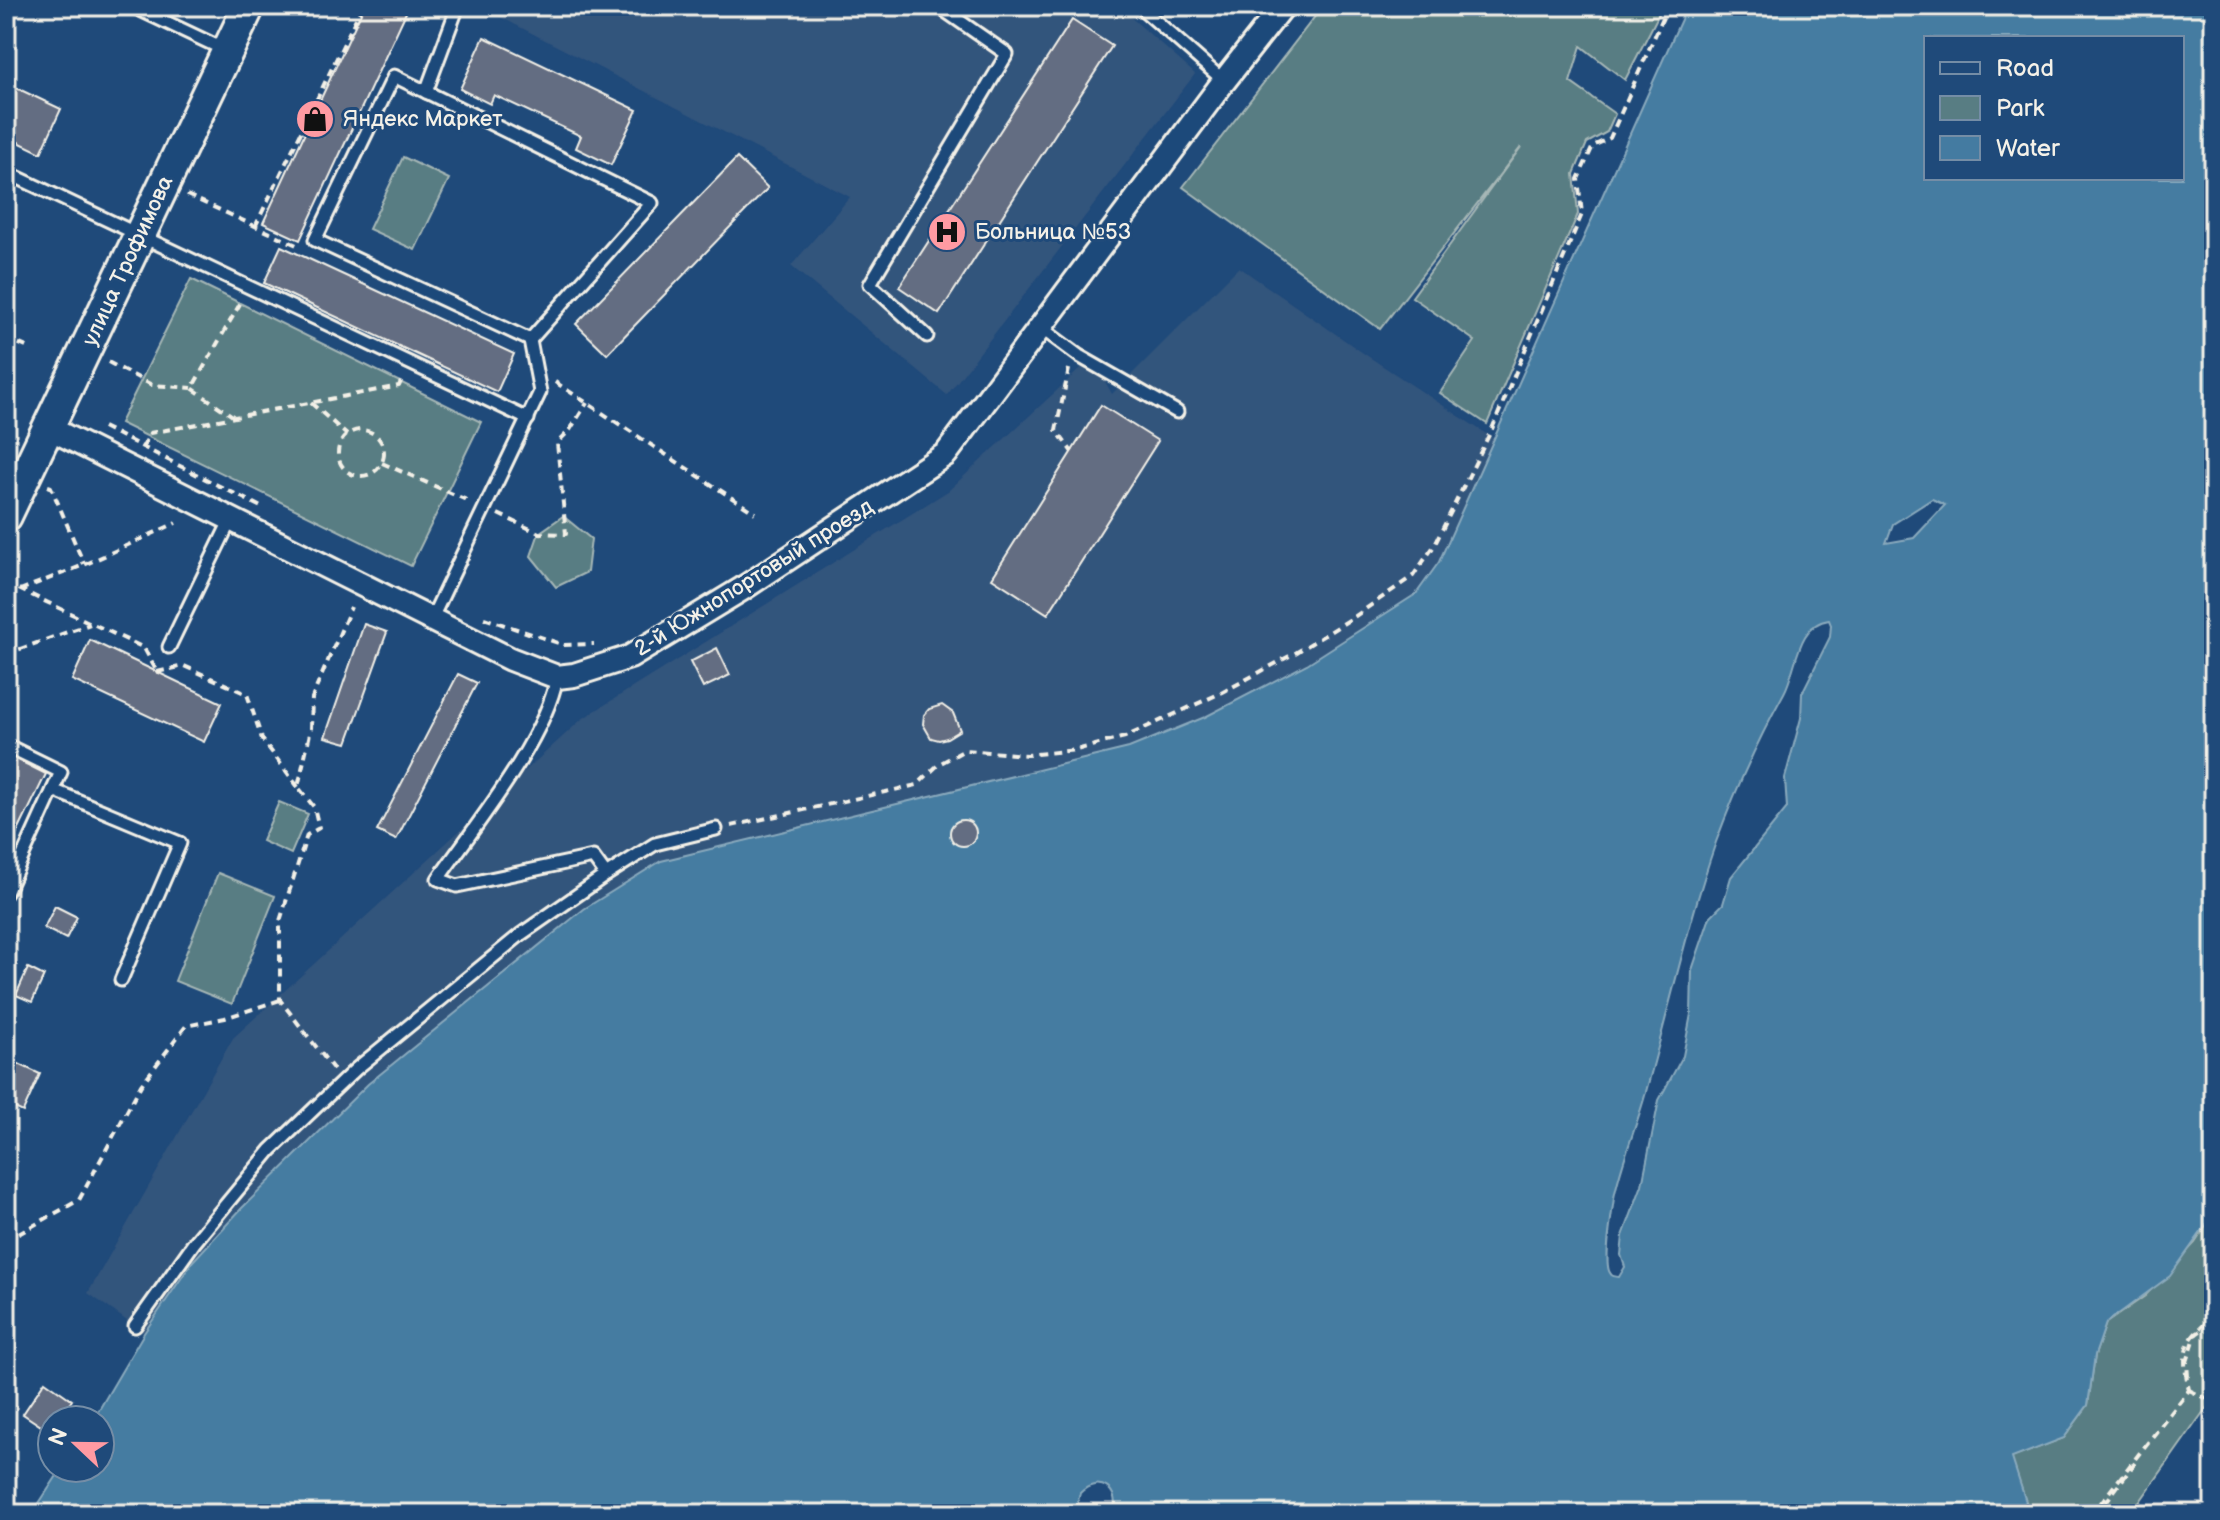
<svg xmlns="http://www.w3.org/2000/svg" width="2220" height="1520" font-family="'Balsamiq Sans',sans-serif">
<style>
.built{fill:#33547c}
.green{fill:#587d83;stroke:#a6b7b6;stroke-width:2}
.water{fill:#447ba1;stroke:#8aaabd;stroke-width:2;fill-rule:evenodd}
.building{fill:#636d82;stroke:#f4f1e8;stroke-width:2}
.lines{fill:none;stroke-linecap:round;stroke-linejoin:round}
.service-casing{stroke:#f4f1e8;stroke-width:17}
.minor-casing{stroke:#f4f1e8;stroke-width:28}
.secondary-casing{stroke:#f4f1e8;stroke-width:36}
.path{stroke:#f4f1e8;stroke-width:4;stroke-dasharray:8 6;stroke-linecap:butt}
.service{stroke:#1f4a7a;stroke-width:11}
.minor{stroke:#1f4a7a;stroke-width:22}
.secondary{stroke:#1f4a7a;stroke-width:30}
.labels{text-anchor:middle;dominant-baseline:central;stroke-width:6;stroke-linejoin:round;paint-order:stroke}
.poi-label{font-size:22px;fill:#f4f1e8;stroke:#1f4a7a;text-anchor:start}
.street-label{font-size:22px;fill:#f4f1e8;stroke:#1f4a7a}
</style>
<rect width="100%" height="100%" fill="#1f4a7a"/>
<filter id="ink" filterUnits="userSpaceOnUse"><feTurbulence type="fractalNoise" baseFrequency=".0125" numOctaves="2"/><feDisplacementMap in="SourceGraphic" scale="16" xChannelSelector="R" yChannelSelector="G"/><feConvolveMatrix kernelMatrix="1 2 1 2 8 2 1 2 1" color-interpolation-filters="sRGB"/></filter>
<g filter="url(#ink)">
<g class="built">
<polygon points="479,6 1118,6 1195,74 947,395 791,266 850,197"/>
<polygon points="1239,267 1363,353 1494,439 1439,563 1417,594 1307,664 1205,717 1129,748 660,861 584,909 368,1084 241,1209 193,1261 144,1333 88,1293 233,1038 582,719 948,491 1092,358 1112,394"/>
</g>
<g class="green">
<polygon points="1323,6 1663,6 1625,80 1581,46 1570,82 1615,114 1607,132 1587,143 1574,174 1578,214 1487,424 1440,393 1475,341 1412,297 1521,147 1380,329 1183,187"/>
<polygon points="403,157 449,179 415,250 369,229"/>
<polygon points="191,279 481,422 411,566 120,423"/>
<polygon points="563,516 591,539 587,572 556,587 531,556 539,533"/>
<polygon points="279,802 308,814 291,854 262,841"/>
<polygon points="218,873 275,896 232,1004 175,981"/>
<polygon points="2214,1214 2214,1397 2131,1514 2015,1514 2026,1502 2011,1458 2064,1438 2088,1405 2095,1355 2106,1323 2145,1296 2195,1243"/>
</g>
<path class="water" d="M1687,6H2214V1214L2170,1276L2106,1323L2095,1355L2088,1405L2064,1438L2012,1458L2026,1502L2015,1514H1112C1123,1490 1098,1474 1080,1493L1077,1505L1081,1514H32L62,1468H100V1420H93L144,1333L193,1261L241,1209L368,1084L584,909L661,861L1129,748L1205,717L1307,664L1416,594L1439,562ZM1926,38H2182V178H1926ZM1932,499L1945,505L1914,538L1886,543L1893,524ZM1829,620L1831,625L1830,637L1802,693L1801,718L1785,778L1787,808L1731,877L1723,904L1710,917L1692,970L1691,1014L1683,1056L1659,1100L1642,1185L1623,1236L1621,1255L1625,1267L1619,1277C1613,1276 1612,1277 1609,1271C1604,1257 1612,1214 1614,1198C1621,1161 1638,1124 1647,1088C1670,1006 1688,922 1716,842C1735,791 1758,740 1784,693C1797,670 1796,624 1829,620Z"/>
<g class="building">
<polygon points="364,6 409,6 300,240 263,223"/>
<polygon points="1072,20 1112,46 939,314 899,287"/>
<polygon points="484,37 637,110 611,165 576,148 581,136 494,95 490,104 460,89"/>
<polygon points="6,83 61,109 41,153 6,136"/>
<polygon points="737,158 768,188 607,354 576,324"/>
<polygon points="281,246 514,354 497,392 264,283"/>
<polygon points="1101,405 1158,441 1048,614 992,578"/>
<polygon points="364,624 387,632 347,743 325,737"/>
<polygon points="90,640 222,703 204,742 72,680"/>
<polygon points="717,648 730,675 703,688 690,662"/>
<polygon points="458,674 477,683 396,840 377,831"/>
<polygon points="942,705 953,713 960,730 947,738 939,740 931,738 923,724 924,715 929,709"/>
<polygon points="6,754 46,774 6,856"/>
<circle cx="963" cy="833" r="13"/>
<polygon points="55,906 77,917 66,939 44,928"/>
<polygon points="28,968 44,976 32,1002 16,995"/>
<polygon points="6,1058 40,1074 23,1112 6,1104"/>
<polygon points="45,1381 72,1400 59,1420 52,1420 50,1432 23,1414"/>
</g>
<g class="lines">
<defs>
<g id="service">
<polyline points="132,6 225,50"/>
<polyline points="1139,6 1224,81"/>
<polygon points="394,76 652,203 530,340 315,240"/>
<polyline points="426,92 458,6"/>
<polyline points="6,172 528,419"/>
<polyline points="1040,327 1079,356 1177,412"/>
<polyline points="927,336 870,284 1007,54 938,6"/>
<polyline points="431,620 540,392 530,340"/>
<polyline points="169,647 231,519"/>
<path d="M557,677C545,740 475,826 438,879L457,886L593,857L606,875"/>
<polyline points="6,745 61,772 6,893"/>
<polyline points="53,790 180,843 121,980"/>
<polyline points="135,1326 194,1243 271,1150 356,1069 520,935 606,875 655,844 716,829"/>
</g>
<polyline id="minor" points="49,428 510,659 557,677 574,675 630,657 742,589 946,454 1224,81 1283,6"/>
<polyline id="secondary" points="6,516 249,6"/>
</defs>
<use href="#service" class="service-casing"/>
<use href="#minor" class="minor-casing"/>
<use href="#secondary" class="secondary-casing"/>
<g class="path">
<polyline points="424,6 440,14"/>
<polyline points="187,195 301,247"/>
<polyline points="255,227 362,6"/>
<polyline points="6,338 31,349"/>
<polyline points="108,362 152,385 192,388"/>
<polyline points="1069,369 1056,430 1072,452"/>
<polyline points="555,382 755,513"/>
<polyline points="311,403 347,435"/>
<polyline points="234,417 192,388 241,302"/>
<polyline points="103,427 261,507"/>
<circle cx="361" cy="453" r="23"/>
<polyline points="143,447 150,433 399,386 402,379"/>
<polyline points="382,463 471,502"/>
<polyline points="48,486 51,487 84,564"/>
<polyline points="498,514 539,533 566,534 557,443 570,430 587,403"/>
<polyline points="6,583 144,648 157,672"/>
<polyline points="20,590 84,565 176,523"/>
<polyline points="484,618 564,645 594,644"/>
<polyline points="6,654 90,624"/>
<polyline points="157,672 184,666 247,694 262,739 298,787"/>
<polyline points="731,826 917,785 939,764 965,750 1027,755 1076,750 1125,737 1223,692 1297,652 1354,617 1413,576 1434,546 1492,429 1582,214 1578,179 1593,146 1610,138 1668,6"/>
<polyline points="334,1070 280,1000 280,921 307,835 319,828 314,807 298,787 311,729 312,698 351,607"/>
<polyline points="6,1241 79,1200 141,1085 186,1026 225,1018 280,1000"/>
<polyline points="2188,1377 2187,1362 2196,1334 2214,1322"/>
<polyline points="2189,1390 2214,1402"/>
<polyline points="1400,1514 1400,1502"/>
<path d="M2092,1514L2189,1390C2181,1353 2183,1340 2214,1317"/>
<polyline points="2097,1514 2135,1463"/>
</g>
<use href="#service" class="service"/>
<use href="#minor" class="minor"/>
<use href="#secondary" class="secondary"/>
</g>
</g>
<defs>
<symbol id="shop-disc" viewBox="-11 -11 22 22"><circle r="9.5" fill="#ff9aa2" stroke="#1f4a7a"/><path d="M-5-2.5h2.3a2.7 3.5 0 0 1 5.4 0H5L5.5 6h-11ZM-1.5-2.5h3a1.5 2.3 0 0 0-3 0Z" fill="#111"/></symbol>
<symbol id="hospital-disc" viewBox="-11 -11 22 22"><circle r="9.5" fill="#ff9aa2" stroke="#1f4a7a"/><path d="M-5-5h3v3.5h4V-5h3V5h-3V1.5h-4V5h-3Z" fill="#111"/></symbol>
</defs>
<g fill-rule="evenodd">
<use href="#shop-disc" x="293" y="97" width="44" height="44"/>
<use href="#hospital-disc" x="925" y="210" width="44" height="44"/>
</g>
<g class="labels">
<g class="poi-label">
<text x="343" y="119">Яндекс Маркет</text>
<text x="975" y="232">Больница №53</text>
</g>
<g class="street-label">
<text transform="translate(128 261) rotate(-65)">улица Трофимова</text>
<text transform="translate(754 578) rotate(-32)">2-й Южнопортовый проезд</text>
</g>
</g>
<rect width="2220" height="1520" fill="none" stroke="#1f4a7a" stroke-width="32"/>
<rect x="16" y="16" width="2188" height="1488" fill="none" stroke="#f4f1e8" stroke-width="3" filter="url(#ink)"/>
<rect x="1924" y="36" width="260" height="144" fill="#1f4a7a" stroke="#748da6" stroke-width="2"/>
<rect x="1940" y="62" width="40" height="12" fill="#1f4a7a" stroke="#748da6" stroke-width="2"/>
<text x="1996" y="76" font-size="24" fill="#f4f1e8">Road</text>
<rect x="1940" y="96" width="40" height="24" fill="#587d83" stroke="#748da6" stroke-width="2"/>
<text x="1996" y="116" font-size="24" fill="#f4f1e8">Park</text>
<rect x="1940" y="136" width="40" height="24" fill="#447ba1" stroke="#748da6" stroke-width="2"/>
<text x="1996" y="156" font-size="24" fill="#f4f1e8">Water</text>
<g transform="translate(76 1444) rotate(292)"><circle r="38" fill="#1f4a7a" stroke="#748da6" stroke-width="2"/>
<path d="M0-6L14 30L0 20L-14 30Z" fill="#ff9aa2"/>
<text y="-12" font-size="22" font-weight="bold" text-anchor="middle" fill="#f4f1e8">N</text>
</g>
</svg>
